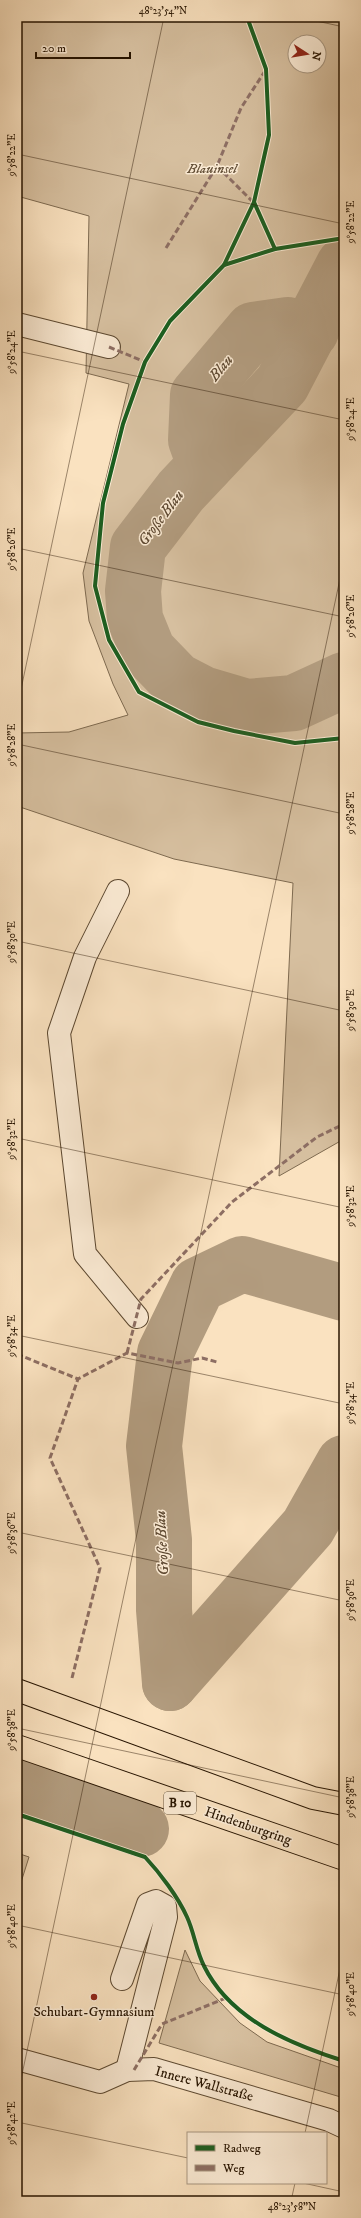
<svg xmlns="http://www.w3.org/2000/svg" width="361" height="2218" font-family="'IM FELL DW Pica',serif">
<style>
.green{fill:#d6bf9f;stroke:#7e6a50;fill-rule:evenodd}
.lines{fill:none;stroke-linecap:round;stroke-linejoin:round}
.river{stroke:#b29c7f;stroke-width:56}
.minor-casing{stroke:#5c4830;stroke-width:24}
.highway-casing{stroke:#271400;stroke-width:24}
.minor{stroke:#fcecd6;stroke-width:22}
.highway{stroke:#fae2c0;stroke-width:22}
.quiet{stroke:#8d6e63;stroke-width:3;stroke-dasharray:6 3;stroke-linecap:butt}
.cycleway-casing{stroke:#fcecd6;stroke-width:6}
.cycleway{stroke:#1b5e20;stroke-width:4}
.ticks{fill:none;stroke:#271400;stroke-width:1;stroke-opacity:0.45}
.poi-dot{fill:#8f2418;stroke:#fcecd6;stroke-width:1.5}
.labels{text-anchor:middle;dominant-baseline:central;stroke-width:3;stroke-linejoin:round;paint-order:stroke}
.shield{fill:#fcecd6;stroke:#675540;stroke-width:1}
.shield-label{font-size:13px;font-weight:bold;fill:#271400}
.park-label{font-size:14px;font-style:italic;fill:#645038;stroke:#fcecd6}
.street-label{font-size:14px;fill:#271400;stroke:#fcecd6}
.poi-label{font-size:14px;fill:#271400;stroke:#fcecd6}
.water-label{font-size:15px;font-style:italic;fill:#5f4a33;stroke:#fcecd6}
.neatline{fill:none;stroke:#271400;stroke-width:1.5}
.ticks-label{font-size:10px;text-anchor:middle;fill:#271400}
</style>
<rect width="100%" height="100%" fill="#fae2c0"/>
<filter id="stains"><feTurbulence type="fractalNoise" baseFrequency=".005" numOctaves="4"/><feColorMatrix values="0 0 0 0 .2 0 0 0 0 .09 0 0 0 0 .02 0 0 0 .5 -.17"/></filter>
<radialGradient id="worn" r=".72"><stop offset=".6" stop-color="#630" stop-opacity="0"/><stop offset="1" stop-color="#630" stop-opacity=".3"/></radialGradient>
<g class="green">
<path d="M17,17H344V1139L279,1176L293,883L174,859L17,806V733L69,732L128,715L113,684L89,621L83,573L129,384L86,373L89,216L17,196ZM295,42H319V66H295Z"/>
<polygon points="17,1853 29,1857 17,1895"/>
<polygon points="185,1950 200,1981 240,2023 267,2042 344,2069 344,2098 159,2043"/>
</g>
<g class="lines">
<g class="river">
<polyline points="344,265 282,384 181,491 138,547 133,591 135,619 148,651 176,680 203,694 247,707 294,703 344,680"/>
<polyline points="205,465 196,440 198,395 253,330 288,325 311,331"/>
<polyline points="170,1683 164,1610 164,1540 154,1446 165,1353 198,1285 242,1264 344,1293"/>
<polyline points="170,1683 308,1527 344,1463"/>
<polyline points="17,1783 141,1829"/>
</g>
<defs>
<g id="minor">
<polyline points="17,324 109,347"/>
<polyline points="118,891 85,957 59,1033 85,1254 137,1317"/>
<polyline points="122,1979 148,1904 156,1901 165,1906 166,1917 127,2070"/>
<polyline points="17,2059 100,2082 127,2070 154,2069 329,2120 344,2127"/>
</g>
<g id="highway">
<polyline points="17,1690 313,1798 344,1804"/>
<polyline points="17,1746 344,1859"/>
</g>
</defs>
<use href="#minor" class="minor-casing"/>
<use href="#highway" class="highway-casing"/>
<use href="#minor" class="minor"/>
<use href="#highway" class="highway"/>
<g class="quiet">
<polyline points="217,166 255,204"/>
<polyline points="166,248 217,166 241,108 265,71"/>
<polyline points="109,347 145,362"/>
<polyline points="127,1353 141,1299 232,1202 317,1137 344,1124"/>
<polyline points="17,1354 78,1379"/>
<polyline points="72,1678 100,1568 50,1458 78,1379 127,1353 178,1363 202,1358 217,1362"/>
<polyline points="134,2070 162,2024 226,1998"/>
</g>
<defs>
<g id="cycleway">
<polyline points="247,17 266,69 269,135 254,202 224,265 170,321 145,362 123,424 103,503 95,586 109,640 139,692 198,722 234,731 295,743 344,738"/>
<polyline points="254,202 275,249"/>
<polyline points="224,265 275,249 344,238"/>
<path d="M17,1814L145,1857C160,1873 178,1897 187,1917C194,1932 196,1950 204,1966C230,2019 290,2044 344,2061"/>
</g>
</defs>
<use href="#cycleway" class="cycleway-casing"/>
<use href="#cycleway" class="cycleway"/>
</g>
<path class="ticks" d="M298,17L344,27M17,154L344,224M17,351L344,420M17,548L344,617M17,708L164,17M17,744L344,814M17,941L344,1011M17,1138L344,1208M17,1335L344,1404M17,1532L344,1601M17,1728L344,1798M17,1925L344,1995M17,2098L344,560M17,2122L188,2158M305,2133L344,1950M303,2183L344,2192M291,2201L295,2183"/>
<circle class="poi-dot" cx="94" cy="1997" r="4"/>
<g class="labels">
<rect class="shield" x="164" y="1792" width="32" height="22" rx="3"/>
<g class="shield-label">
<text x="180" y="1803">B 10</text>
</g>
<g class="park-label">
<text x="212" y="169">Blauinsel</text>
</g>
<g class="street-label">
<text transform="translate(248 1826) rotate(19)">Hindenburgring</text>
<text transform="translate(204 2084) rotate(15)">Innere Wallstraße</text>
</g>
<g class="poi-label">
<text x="94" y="2012">Schubart-Gymnasium</text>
</g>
<g class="water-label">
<text transform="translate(221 368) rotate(-50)">Blau</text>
<text transform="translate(161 518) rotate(-53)">Große Blau</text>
<text transform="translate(162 1543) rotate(-93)">Große Blau</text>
</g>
</g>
<rect width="361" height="2218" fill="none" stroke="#fae2c0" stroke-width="44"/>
<rect x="187" y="2132" width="140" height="52" fill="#fcecd6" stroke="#a79680"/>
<rect x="195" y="2145" width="20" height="6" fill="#1b5e20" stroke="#a79680"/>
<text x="223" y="2152" font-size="12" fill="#271400">Radweg</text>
<rect x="195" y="2165" width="20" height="6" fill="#8d6e63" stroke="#a79680"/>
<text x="223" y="2172" font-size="12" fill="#271400">Weg</text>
<g transform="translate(307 54) rotate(102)"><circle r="19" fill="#fcecd6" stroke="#a79680"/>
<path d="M0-3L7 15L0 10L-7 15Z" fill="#8f2418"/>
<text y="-6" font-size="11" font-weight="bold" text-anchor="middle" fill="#271400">N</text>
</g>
<path d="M36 52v6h94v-6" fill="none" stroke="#271400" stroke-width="2"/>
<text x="42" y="52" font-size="12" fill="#271400" stroke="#fcecd6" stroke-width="3" paint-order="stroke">20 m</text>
<rect x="22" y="22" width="317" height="2174" class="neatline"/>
<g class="ticks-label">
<text x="163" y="14">48°23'54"N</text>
<text transform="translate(11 155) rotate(-90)" y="4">9°58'22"E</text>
<text transform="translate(350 222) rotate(-90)" y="4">9°58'22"E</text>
<text transform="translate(11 352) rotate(-90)" y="4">9°58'24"E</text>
<text transform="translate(350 419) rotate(-90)" y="4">9°58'24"E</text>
<text transform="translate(11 549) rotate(-90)" y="4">9°58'26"E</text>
<text transform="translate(350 616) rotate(-90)" y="4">9°58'26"E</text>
<text transform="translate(11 745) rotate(-90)" y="4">9°58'28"E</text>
<text transform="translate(350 813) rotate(-90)" y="4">9°58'28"E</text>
<text transform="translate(11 942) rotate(-90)" y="4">9°58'30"E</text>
<text transform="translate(350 1010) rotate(-90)" y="4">9°58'30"E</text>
<text transform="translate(11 1139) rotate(-90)" y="4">9°58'32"E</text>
<text transform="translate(350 1206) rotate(-90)" y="4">9°58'32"E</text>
<text transform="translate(11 1336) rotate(-90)" y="4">9°58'34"E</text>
<text transform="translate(350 1403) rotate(-90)" y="4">9°58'34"E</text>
<text transform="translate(11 1533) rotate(-90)" y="4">9°58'36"E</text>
<text transform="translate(350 1600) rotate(-90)" y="4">9°58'36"E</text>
<text transform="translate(11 1730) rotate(-90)" y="4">9°58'38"E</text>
<text transform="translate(350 1797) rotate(-90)" y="4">9°58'38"E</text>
<text transform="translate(11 1926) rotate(-90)" y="4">9°58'40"E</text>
<text transform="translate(350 1994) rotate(-90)" y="4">9°58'40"E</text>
<text transform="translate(11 2123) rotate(-90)" y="4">9°58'42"E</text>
<text x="292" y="2210">48°23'58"N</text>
</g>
<rect width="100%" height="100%" filter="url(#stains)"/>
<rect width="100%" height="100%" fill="url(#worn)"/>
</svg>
